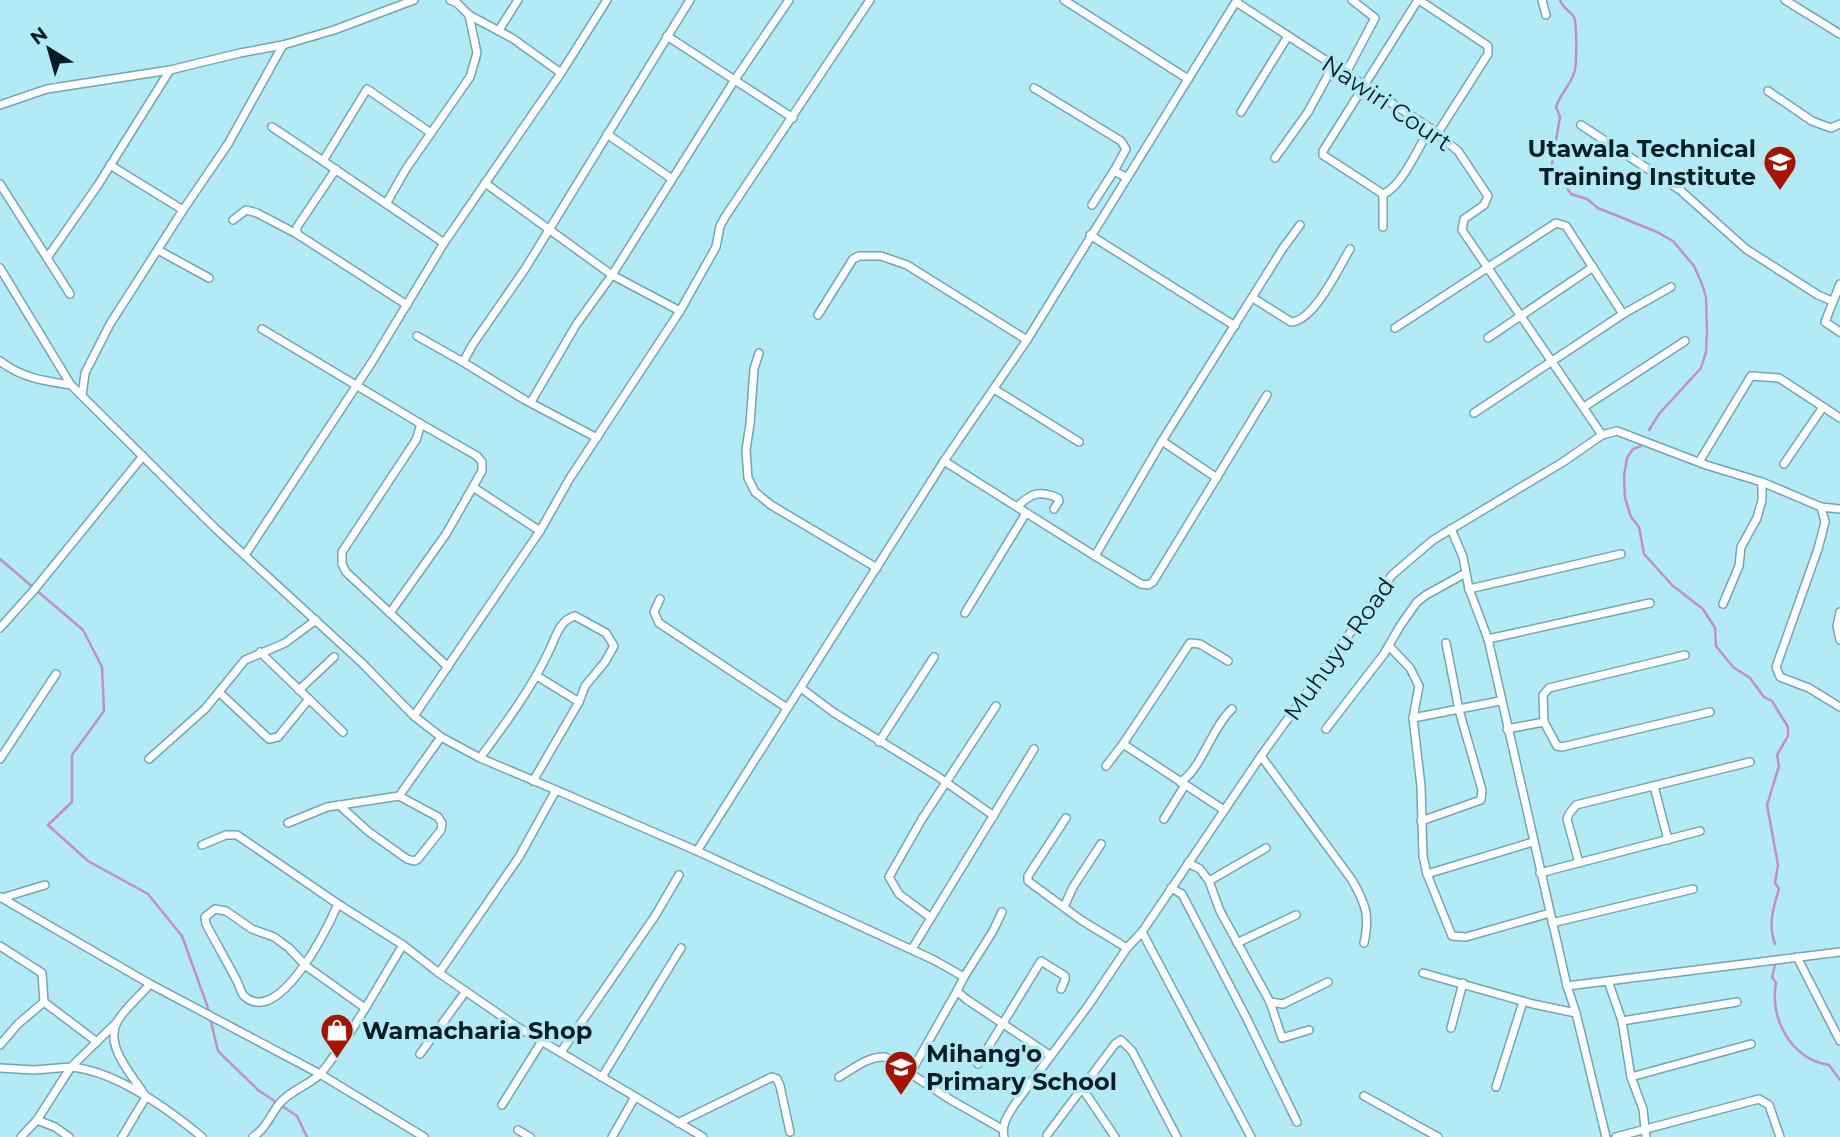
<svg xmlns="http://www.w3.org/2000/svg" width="1840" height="1137" font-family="Montserrat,sans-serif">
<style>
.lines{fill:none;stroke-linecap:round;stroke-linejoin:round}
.stream{stroke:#c68fbf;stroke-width:2.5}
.minor-casing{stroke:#71a7b1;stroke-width:10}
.minor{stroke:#fff;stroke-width:7}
.labels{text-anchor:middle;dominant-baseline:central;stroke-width:7;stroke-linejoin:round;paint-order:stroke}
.street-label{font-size:24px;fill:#061d21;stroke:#b2eaf5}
.poi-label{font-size:24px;font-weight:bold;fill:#061d21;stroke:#b2eaf5;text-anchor:start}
</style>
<rect width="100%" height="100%" fill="#b2eaf5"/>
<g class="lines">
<g class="stream">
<path d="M1560,0C1563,9 1570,10 1574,17C1577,23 1577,66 1574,73C1570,86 1560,94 1556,107L1560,117L1552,164L1571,194L1587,199L1598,208L1657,232L1673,241L1694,266L1702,284L1706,297L1707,332L1706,352L1701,368L1659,414L1649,430"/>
<path d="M1641,446L1633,449L1627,458L1624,476L1625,498L1631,517L1639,527L1644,554L1673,586L1703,609L1715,628L1716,646L1733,667L1750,678L1764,697L1772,701L1788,727V736L1777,755L1779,766L1767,805L1778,865L1775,883L1779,889C1773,908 1768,925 1775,944"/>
<polyline points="0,559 83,630 102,667 104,711 72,755 72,802 48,825 88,861 148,894 182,936 207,1005 218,1051 258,1090 297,1116 307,1137"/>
<path d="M1775,965L1772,977L1776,983C1769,1018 1791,1059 1829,1065L1840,1080"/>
</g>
<defs>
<g id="minor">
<polyline points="450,0 457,3 469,15 512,38 561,73"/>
<polyline points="1064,0 1188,79"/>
<path d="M1418,0L1323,151V155L1383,194C1401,188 1420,145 1430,128"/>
<polyline points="1419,0 1488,46 1488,54 1437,134"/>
<polyline points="1542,0 1546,15"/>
<polyline points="1785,0 1840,34"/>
<polyline points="1236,2 1430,128 1458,151 1488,196 1484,205 1464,219 1462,230 1602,435"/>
<polyline points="499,30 518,0"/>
<polyline points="667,36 793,118"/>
<polyline points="1346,73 1375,18 1352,0"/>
<polyline points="1034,88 1121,141 1126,149 1114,171 1126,177"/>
<polyline points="1768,91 1812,121 1831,128 1840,124"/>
<polyline points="0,105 47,89 170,70 240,53 283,45 334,30 414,0"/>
<polyline points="1241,112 1288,36"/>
<polyline points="1581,125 1680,190 1746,249 1818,295 1832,301"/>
<polyline points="272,127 323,161"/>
<polyline points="431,133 367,89 323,161 444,243"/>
<polyline points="607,134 672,179"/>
<polyline points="1275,158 1308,112 1333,66"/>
<polyline points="110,165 183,210"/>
<polyline points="485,183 612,275 576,325 531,402"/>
<polyline points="0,184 70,294"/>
<polyline points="1383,194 1383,227"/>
<polyline points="386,204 406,169 470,77 477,53 469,15"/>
<polyline points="1092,205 1114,171"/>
<polyline points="233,220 246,210 257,213 297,234 407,305"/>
<polyline points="297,234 297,227 336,169"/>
<polyline points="1090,235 1235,326"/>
<polyline points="158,250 209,278"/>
<polyline points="47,258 98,185 170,70"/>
<polyline points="0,268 71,385 216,529 362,663 414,716 441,737 480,758 556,790"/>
<polyline points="1840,284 1825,322 1840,332"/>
<path d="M1253,298L1291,322C1314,321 1338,269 1350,249"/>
<polyline points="680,311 612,275 734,81 789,0"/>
<polyline points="818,315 853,259 859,256 881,256 907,265 1027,340"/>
<polyline points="1395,328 1556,223 1566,226 1623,314"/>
<polyline points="262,329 421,424 416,440 342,552 342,564 346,572 448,667"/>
<polyline points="417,336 463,362 473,344 525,269 690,0"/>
<polyline points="1488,338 1593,267"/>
<polyline points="759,353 754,369 750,424 746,450 748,478 755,492 771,505 877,568"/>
<path d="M0,361C22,378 44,381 71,385"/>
<polyline points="463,362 525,400 597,438"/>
<polyline points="994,389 1079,442"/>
<polyline points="82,396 85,373 110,324 183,210 228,144 283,45"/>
<polyline points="1584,407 1685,341"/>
<polyline points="1474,413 1623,314 1671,287"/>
<polyline points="1162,441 1217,478"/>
<polyline points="944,461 1095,556 1162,441 1283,248 1300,225"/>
<polyline points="1699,462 1751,376 1779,378 1840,418"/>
<polyline points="1784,464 1823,407"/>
<polyline points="473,487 540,531"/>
<path d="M1017,507C1031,493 1039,490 1058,498L1059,501L1054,509"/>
<polyline points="1821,507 1825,522 1818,549 1776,667 1780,677 1809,688 1840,707"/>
<polyline points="1451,529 1463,557 1469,589 1488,639 1567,986 1576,1013 1606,1137"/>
<polyline points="245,555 372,362 444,243 561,73 607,0"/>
<polyline points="1095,556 1141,584 1148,585 1153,582 1267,395"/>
<polyline points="1469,589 1621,554"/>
<polyline points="660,599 654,612 659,623 787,708"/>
<polyline points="1723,604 1739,566 1741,547 1757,518 1762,500 1762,482"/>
<polyline points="1840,612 1837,626 1840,640"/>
<polyline points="390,613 446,534 482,471 482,462 477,456 421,424"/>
<polyline points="965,613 1026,513"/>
<polyline points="0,628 34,590 143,456"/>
<polyline points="1488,639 1650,603"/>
<polyline points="1389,646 1410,668 1419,686 1413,718 1421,786 1423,856 1427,874 1533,842"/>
<polyline points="260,652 343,732"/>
<polyline points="537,676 579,702"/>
<polyline points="801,688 833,712 937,776 994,816"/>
<polyline points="299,690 334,657"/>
<polyline points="220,693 269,739 278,737 309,699"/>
<polyline points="414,716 540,531 570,478 680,311 716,247 720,226 725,217 870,0"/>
<polyline points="1413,718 1500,701"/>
<polyline points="1544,722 1543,695 1549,688 1685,655"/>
<polyline points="1326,729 1384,654 1400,626 1417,602 1426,595 1464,574"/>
<polyline points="1507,729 1544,722 1557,746 1562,747 1710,712"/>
<polyline points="879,742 934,657"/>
<path d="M1261,756L1352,880C1366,905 1370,915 1364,943"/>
<path d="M480,758C505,724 532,688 550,649C556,636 560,620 575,616L606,633L614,646L605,662L585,686L579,702L533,781"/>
<polyline points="0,759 56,674"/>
<polyline points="149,759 205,709 245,660 285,643 316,620"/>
<polyline points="1106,766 1123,744"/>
<path d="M1180,782C1200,772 1212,727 1232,709"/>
<polyline points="1654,786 1668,840"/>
<polyline points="339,805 369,832 407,859 414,861 418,859 441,830 442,823 438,817 399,796"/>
<polyline points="1224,810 1123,744 1190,643 1200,644 1228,661"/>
<polyline points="1066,818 1028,876 1028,881 1081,920 1127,948"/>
<polyline points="1164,819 1185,785"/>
<polyline points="1421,821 1481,800 1482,790 1459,710 1446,643"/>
<polyline points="288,823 327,807 399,796 441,737"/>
<path d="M202,845L226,835H237L338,904C328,927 279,1028 244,996C241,993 239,985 237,981C227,962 216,943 206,924L205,917L215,909L226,911L252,929L274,937L289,948L306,966L365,1008"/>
<polyline points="697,851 944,461 1027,340 1237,0"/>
<polyline points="1188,863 1200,869 1209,881 1220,911 1270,1002 1283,1004 1328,982"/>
<polyline points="1579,863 1567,819 1569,814 1576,805 1750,762"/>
<polyline points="1540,873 1700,831"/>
<polyline points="1427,874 1452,936 1466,937 1550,913"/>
<polyline points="1209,881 1266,848"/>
<polyline points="1171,888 1182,894 1246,1017 1297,1122"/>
<path d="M0,897L150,984C140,996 124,1009 117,1022C104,1047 134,1077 146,1097L122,1137"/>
<polyline points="2,898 45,885"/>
<polyline points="338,904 403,945"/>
<polyline points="1064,907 1073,887 1101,844"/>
<polyline points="931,918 899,894 889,877 922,819 996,706"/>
<polyline points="1552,923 1693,889"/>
<polyline points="1142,932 1251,1137"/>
<polyline points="1237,943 1296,915"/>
<polyline points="0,946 42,973 44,1002 97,1042"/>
<polyline points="912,949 1034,749"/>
<polyline points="1797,957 1840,1041"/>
<polyline points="439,973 516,1026 703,1137"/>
<polyline points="1423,973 1533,1004 1576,1013"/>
<polyline points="964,977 993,931 1002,912"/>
<polyline points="1608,981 1622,1021 1631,1077 1643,1109 1646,1137"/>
<polyline points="150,984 320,1074 424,1137"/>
<polyline points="1567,986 1840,952"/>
<polyline points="1270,1002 1282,1038 1309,1030"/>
<polyline points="1622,1021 1737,1002"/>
<polyline points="1451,1028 1463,983"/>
<polyline points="0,1045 18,1024 44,1002"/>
<polyline points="561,1052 655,916 679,875"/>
<polyline points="420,1054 466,991"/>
<polyline points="978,1064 1041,961 1065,976 1065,980 1061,989"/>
<polyline points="0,1068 34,1070 71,1067 117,1022"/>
<polyline points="911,1072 957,991"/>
<polyline points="602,1077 681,948"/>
<path d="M839,1077C853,1069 868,1056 885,1057L951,1100L1002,1129"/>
<polyline points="1631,1077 1751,1044"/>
<polyline points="1496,1087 1523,1002"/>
<polyline points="1082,1088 1115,1137"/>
<polyline points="1364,1096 1438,1137"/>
<polyline points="502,1105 542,1041"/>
<path d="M37,1120L71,1067C115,1071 168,1109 202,1137"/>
<polyline points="678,1123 772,1077 777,1079 780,1086 790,1132"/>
<polyline points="518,1130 530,1137"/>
<polyline points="1047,1135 1115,1044 1121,1040 1132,1051 1177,1137"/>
<polyline points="21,1137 37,1120 55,1127 69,1137"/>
<path d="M253,1137C266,1128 270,1116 279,1104C291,1089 311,1085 322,1072C353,1033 377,987 403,945L439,973L519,857L556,790L697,851L934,960L964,977L957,991L966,999L1051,1056"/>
<polyline points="612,1137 635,1097"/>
<path d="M1004,1137C1001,1124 1008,1115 1015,1104L1088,1006L1127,948L1142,932L1261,756L1392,575L1433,540L1563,462L1602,435L1617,431L1706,465L1762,482L1821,507L1840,509"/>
<polyline points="1616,1137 1759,1099 1769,1105 1780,1137"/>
</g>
</defs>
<use href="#minor" class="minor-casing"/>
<use href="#minor" class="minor"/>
</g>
<defs>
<symbol id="university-pin" viewBox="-11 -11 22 30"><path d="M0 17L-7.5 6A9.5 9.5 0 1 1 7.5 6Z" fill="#a61400" stroke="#b2eaf5"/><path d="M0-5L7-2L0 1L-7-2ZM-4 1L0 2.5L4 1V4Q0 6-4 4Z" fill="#fff"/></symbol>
<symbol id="shop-pin" viewBox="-11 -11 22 30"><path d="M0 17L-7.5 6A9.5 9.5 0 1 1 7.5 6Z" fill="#a61400" stroke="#b2eaf5"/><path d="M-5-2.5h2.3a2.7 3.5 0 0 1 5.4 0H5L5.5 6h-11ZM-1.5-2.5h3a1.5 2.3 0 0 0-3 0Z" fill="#fff"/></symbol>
<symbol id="school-pin" viewBox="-11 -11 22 30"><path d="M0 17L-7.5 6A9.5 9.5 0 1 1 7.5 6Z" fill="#a61400" stroke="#b2eaf5"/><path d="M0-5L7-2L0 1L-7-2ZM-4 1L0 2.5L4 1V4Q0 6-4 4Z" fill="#fff"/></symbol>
</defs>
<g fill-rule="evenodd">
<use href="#university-pin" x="1761" y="143" width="38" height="52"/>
<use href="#shop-pin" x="318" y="1011" width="38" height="52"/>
<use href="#school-pin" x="882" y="1048" width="38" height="52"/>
</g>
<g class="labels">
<g class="street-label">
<text transform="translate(1387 103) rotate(34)">Nawiri Court</text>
<text transform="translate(1339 649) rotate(-54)">Muhuyu Road</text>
</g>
<g class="poi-label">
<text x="1756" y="148" text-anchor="end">Utawala Technical<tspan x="1756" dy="28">Training Institute</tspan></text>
<text x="362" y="1030">Wamacharia Shop</text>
<text x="926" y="1053">Mihang'o<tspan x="926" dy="28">Primary School</tspan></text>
</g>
</g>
<g transform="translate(49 49) rotate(323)" stroke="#b2eaf5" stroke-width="5" paint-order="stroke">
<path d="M0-5L12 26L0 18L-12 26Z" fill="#061d21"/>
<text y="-10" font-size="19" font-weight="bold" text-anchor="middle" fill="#061d21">N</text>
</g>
</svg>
